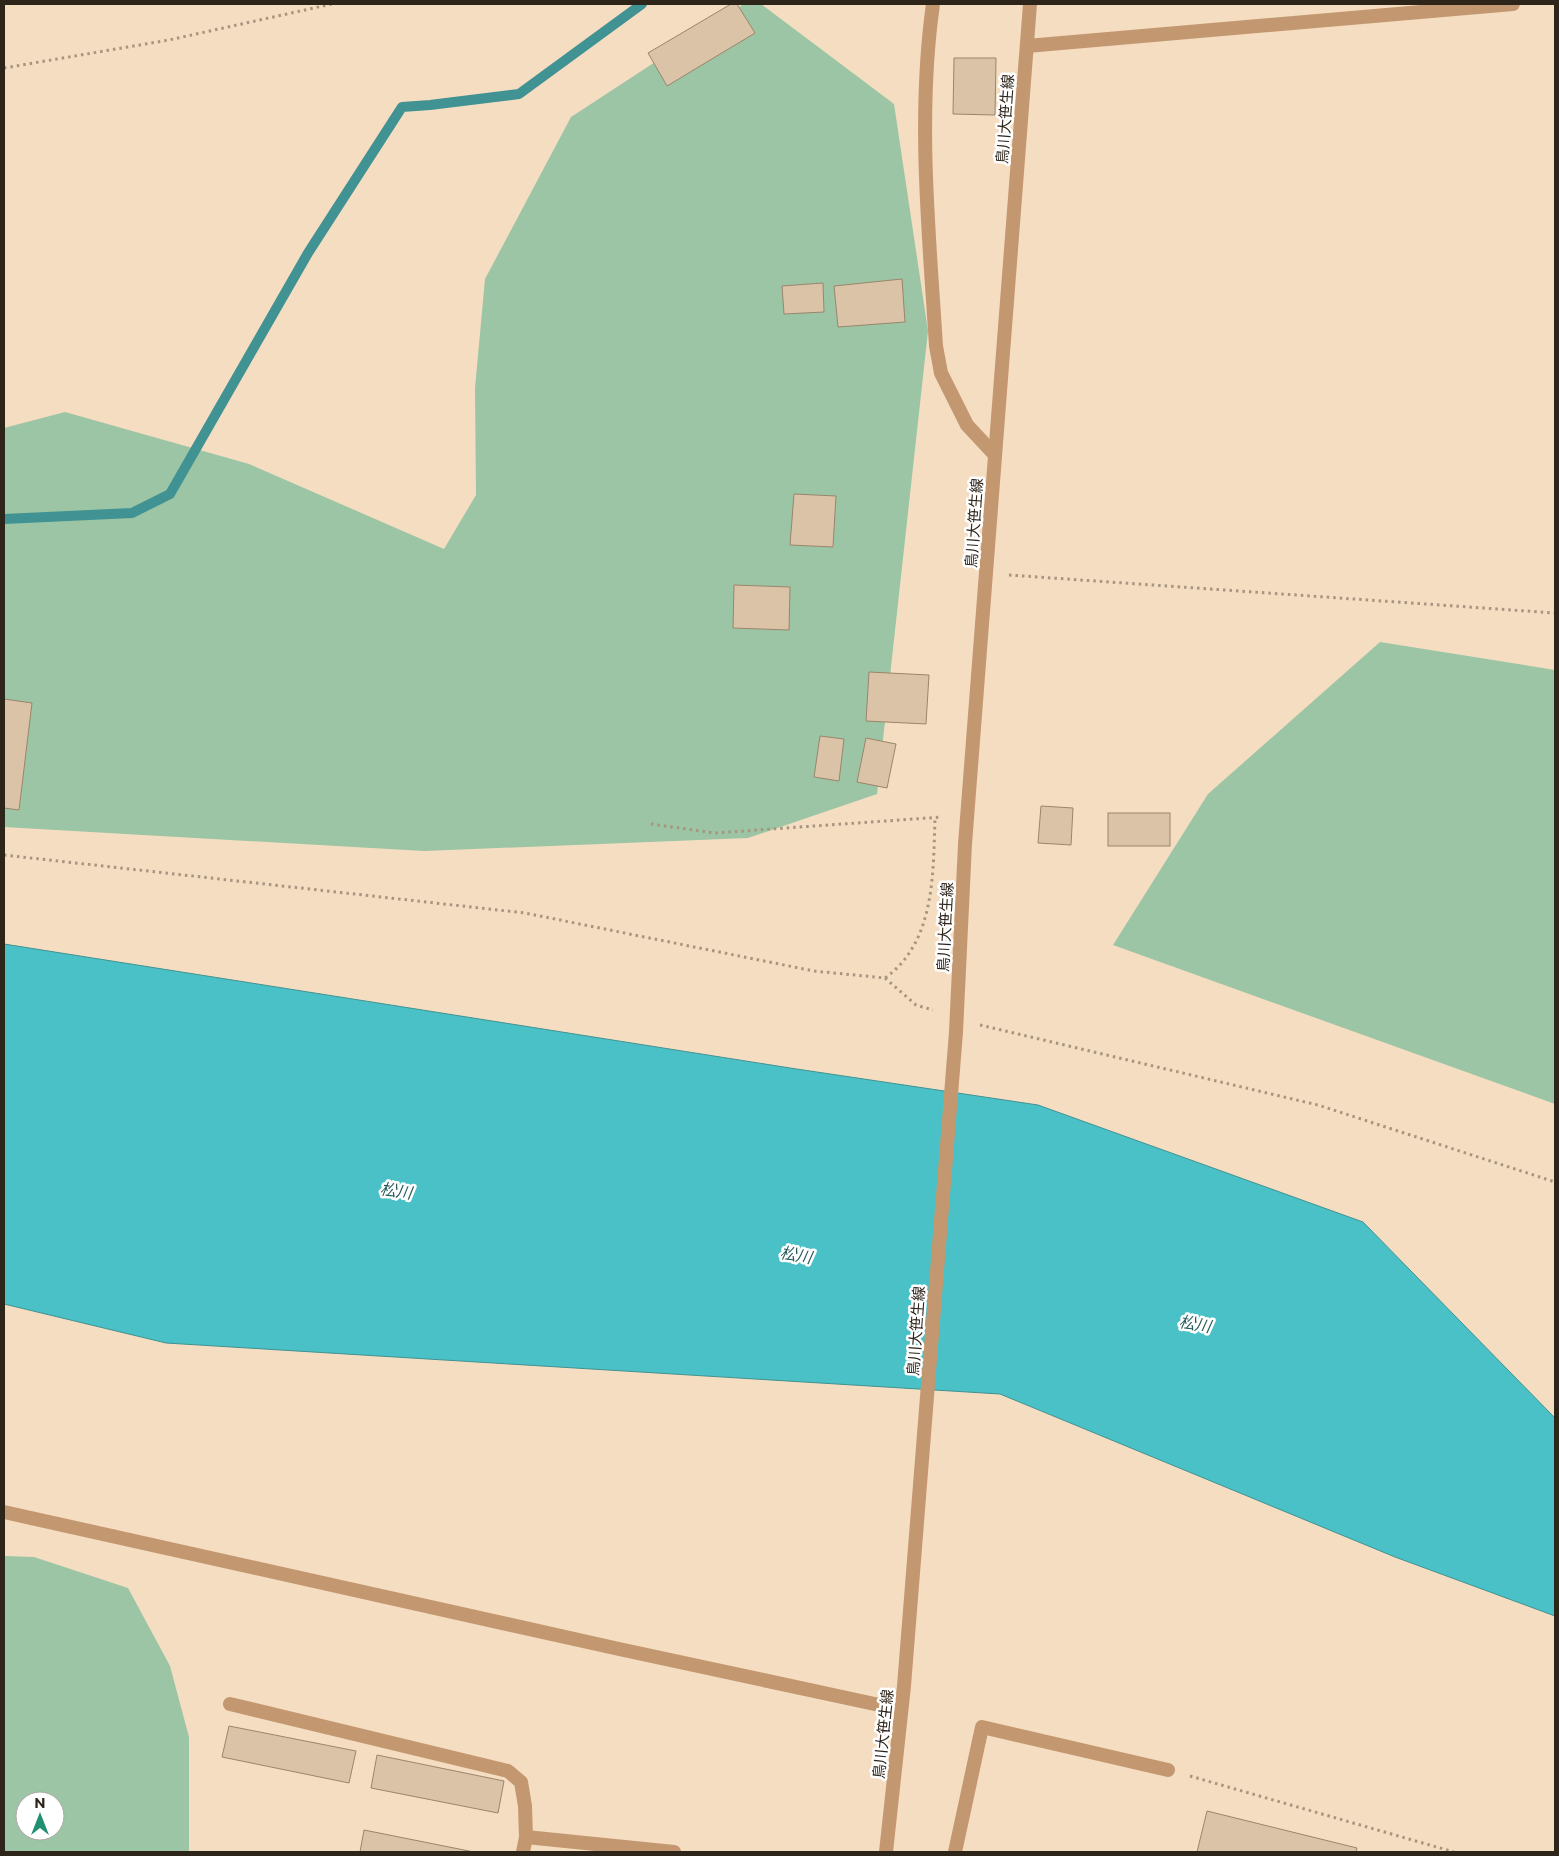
<svg xmlns="http://www.w3.org/2000/svg" width="1559" height="1856" font-family="Montserrat,'Noto Sans JP',sans-serif">
<style>
.green{fill:#9bc5a4;fill-rule:evenodd}
.water{fill:#49c1c6;stroke:#419292}
.lines{fill:none;stroke-linecap:round;stroke-linejoin:round}
.stream{stroke:#419292;stroke-width:10}
.building{fill:#dbc3a8;stroke:#9b856b}
.path{stroke:#a79580;stroke-width:3;stroke-dasharray:2.5 4;stroke-linecap:butt}
.minor{stroke:#c39870;stroke-width:14}
.tertiary{stroke:#c39870;stroke-width:14}
.labels{text-anchor:middle;dominant-baseline:central;stroke-width:5;stroke-linejoin:round;paint-order:stroke}
.street-label{font-size:15px;fill:#2d241a;stroke:#fff}
.water-label{font-size:16px;font-style:italic;fill:#285b5c;stroke:#fff}
</style>
<rect width="100%" height="100%" fill="#f5ddc1"/>
<g class="green">
<polygon points="744,4 761,4 894,104 928,331 877,794 748,838 424,851 4,827 4,428 65,412 249,464 444,549 476,495 475,388 485,279 571,117"/>
<polygon points="1380,642 1555,670 1555,1104 1113,945 1208,794"/>
<path d="M4,1556L34,1557L128,1588L170,1666L189,1737V1852H4ZM25,1801H55V1831H25Z"/>
</g>
<polygon class="water" points="4,944 790,1068 1038,1105 1363,1222 1555,1418 1555,1616 1395,1557 1000,1394 166,1343 4,1304"/>
<g class="lines">
<polyline class="stream" points="4,519 132,513 170,494 308,253 402,107 430,105 519,94 642,4"/>
</g>
<g class="building">
<polygon points="731,4 737,4 755,33 667,86 648,53"/>
<polygon points="954,58 996,58 995,115 953,114"/>
<polygon points="902,279 905,322 838,327 834,286"/>
<polygon points="823,283 824,312 784,314 782,286"/>
<polygon points="794,494 836,496 833,547 790,545"/>
<polygon points="734,585 790,587 789,630 733,628"/>
<polygon points="869,672 929,675 926,724 866,721"/>
<polygon points="4,699 32,703 19,810 4,808"/>
<polygon points="820,736 844,739 839,781 814,777"/>
<polygon points="866,738 896,744 887,788 857,782"/>
<polygon points="1041,806 1073,808 1071,845 1038,843"/>
<rect x="1108" y="813" width="62" height="33"/>
<polygon points="229,1726 356,1751 349,1783 222,1757"/>
<polygon points="377,1755 504,1781 498,1813 371,1788"/>
<polygon points="1207,1811 1357,1848 1356,1852 1197,1852"/>
<polygon points="364,1830 474,1852 360,1852"/>
</g>
<g class="lines">
<g class="path">
<polyline points="4,68 169,40 332,4"/>
<polyline points="1009,575 1555,613"/>
<polyline points="651,824 715,833 942,817"/>
<path d="M4,855L525,913L814,971L885,978C935,942 933,875 935,819"/>
<polyline points="885,978 916,1005 933,1010"/>
<polyline points="980,1025 1318,1105 1555,1182"/>
<polyline points="1190,1776 1454,1852"/>
</g>
<g class="minor">
<path d="M933,4C917,117 929,233 936,346L941,373L967,425L995,455"/>
<polyline points="1027,46 1513,4"/>
<polyline points="4,1512 619,1649 884,1706"/>
<polyline points="230,1704 508,1771 521,1782 525,1806 526,1837 674,1852"/>
<polyline points="523,1852 526,1837"/>
<polyline points="955,1852 982,1727 1168,1770"/>
</g>
<polyline class="tertiary" points="886,1852 904,1686 956,1032 965,844 1030,4"/>
</g>
<g class="labels">
<g class="street-label">
<text transform="translate(1005 119) rotate(-86)">鳥川大笹生線</text>
<text transform="translate(974 523) rotate(-86)">鳥川大笹生線</text>
<text transform="translate(945 927) rotate(-87)">鳥川大笹生線</text>
<text transform="translate(916 1331) rotate(-86)">鳥川大笹生線</text>
<text transform="translate(883 1734) rotate(-84)">鳥川大笹生線</text>
</g>
<g class="water-label">
<text transform="translate(396 1191) rotate(8)">松川</text>
<text transform="translate(796 1255) rotate(10)">松川</text>
<text transform="translate(1195 1324) rotate(10)">松川</text>
</g>
</g>
<rect width="1559" height="1856" fill="none" stroke="#2d241a" stroke-width="10"/>
<g transform="translate(40 1816)"><circle r="24" fill="#ffffff" stroke="#aba7a3"/>
<path d="M0-4L9 19L0 12L-9 19Z" fill="#209071"/>
<text y="-8" font-size="14" font-weight="bold" text-anchor="middle" fill="#2d241a">N</text>
</g>
</svg>
